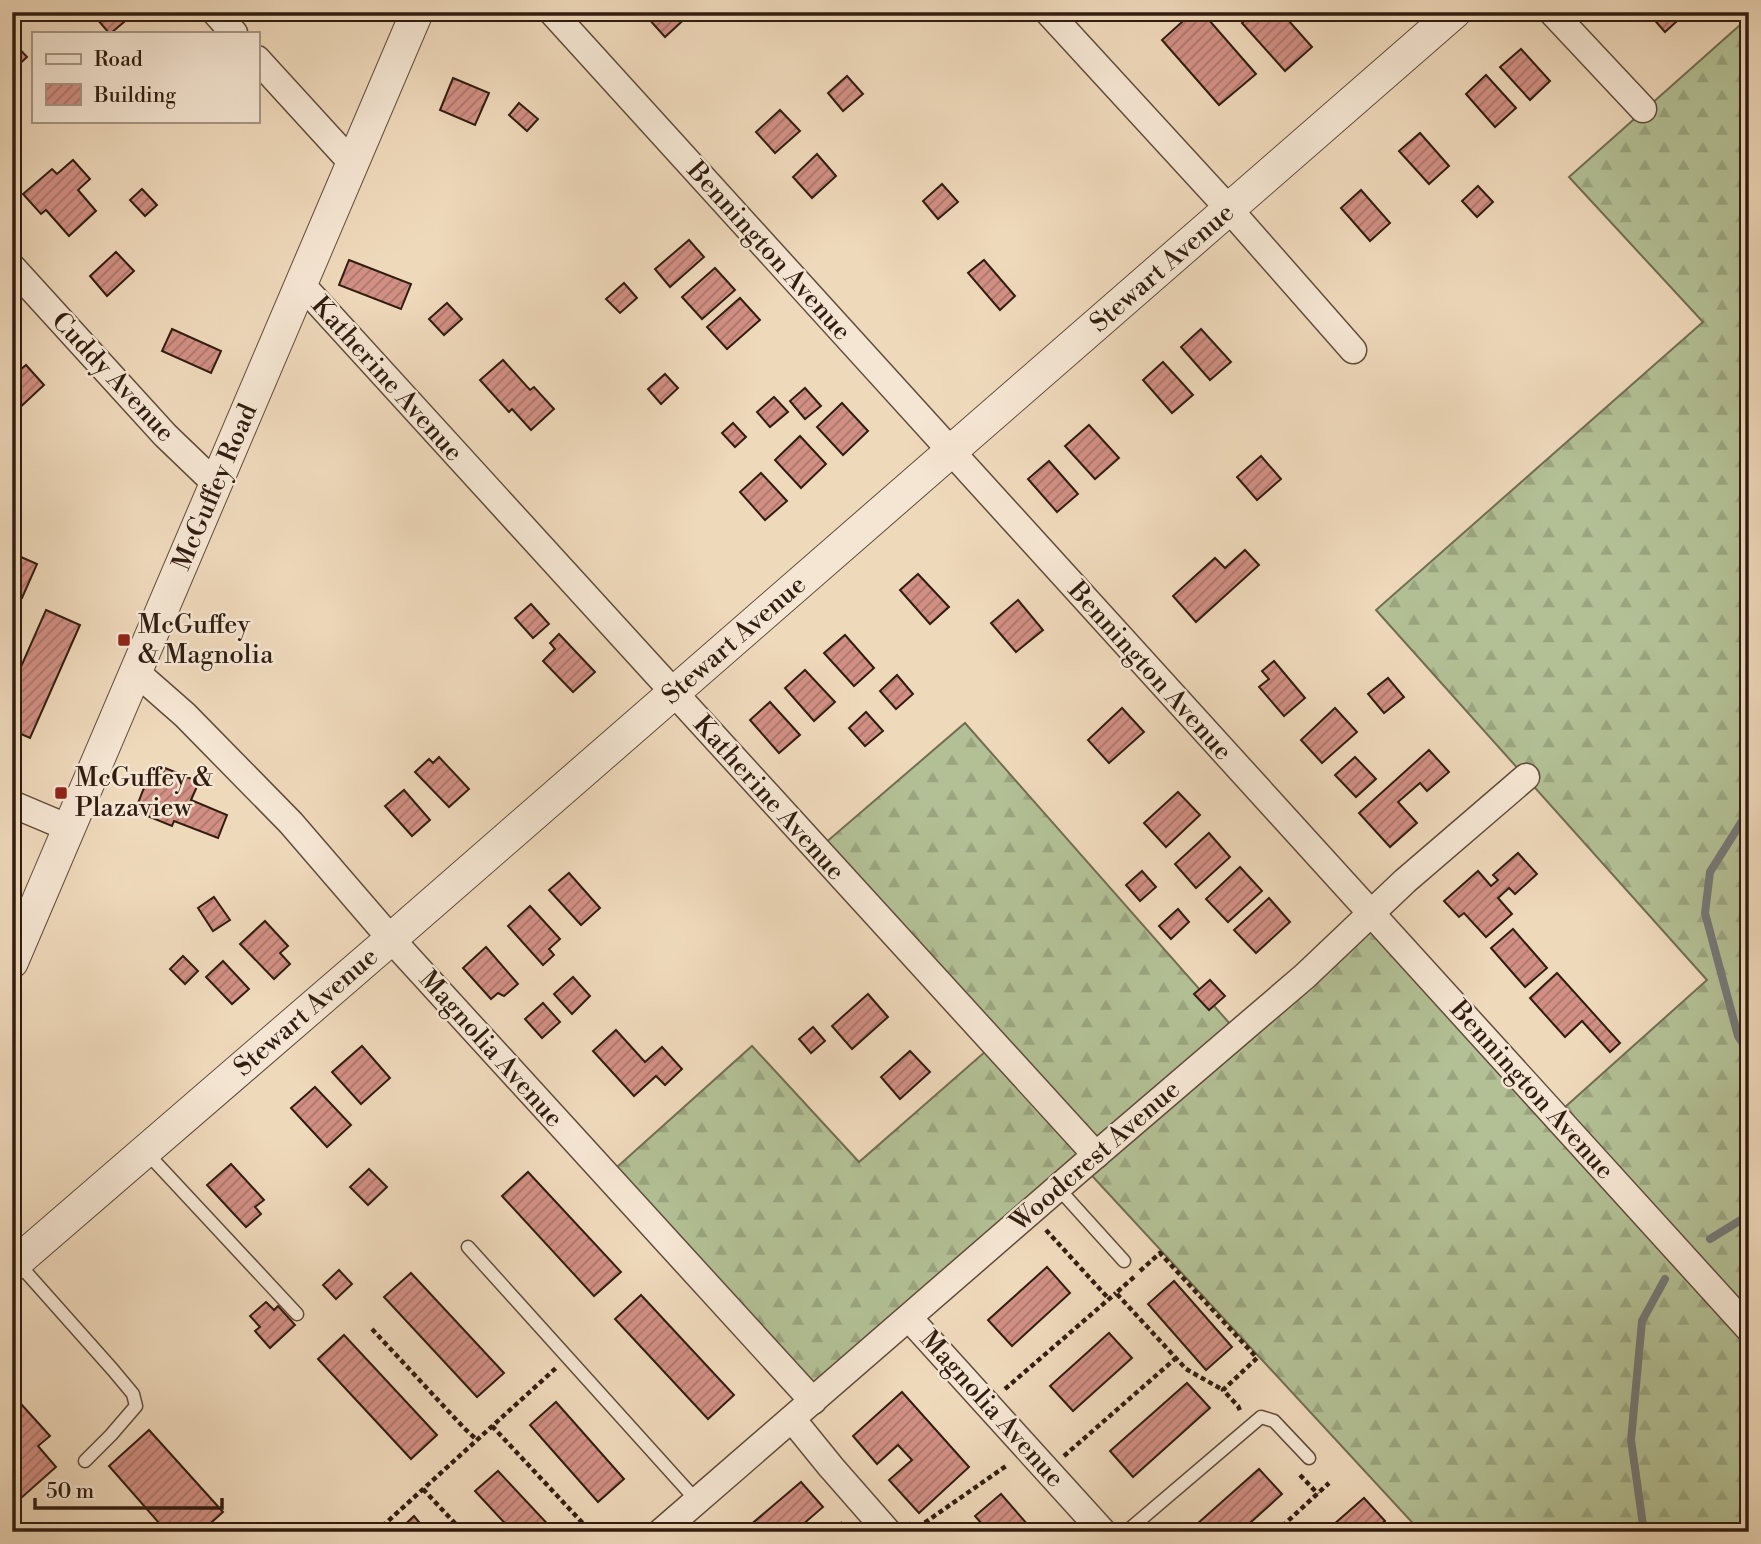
<svg xmlns="http://www.w3.org/2000/svg" width="1761" height="1544" font-family="'Libre Bodoni',serif">
<style>
.forest{fill:url(#forest-firs);stroke:#726e52;stroke-width:2}
.lines{fill:none;stroke-linecap:round;stroke-linejoin:round}
.stream{stroke:#747977;stroke-width:8}
.building{fill:url(#building-hatch);stroke:#311d10;stroke-width:2}
.service-casing{stroke:#604c3b;stroke-width:15}
.minor-casing{stroke:#604c3b;stroke-width:29}
.tertiary-casing{stroke:#604c3b;stroke-width:34}
.path{stroke:#311d10;stroke-width:4.5;stroke-dasharray:5 3.5;stroke-linecap:butt}
.service{stroke:#f5e6d3;stroke-width:12}
.minor{stroke:#f5e6d3;stroke-width:26}
.tertiary{stroke:#f5e6d3;stroke-width:32}
.poi-dot{fill:#8f2418;stroke:#f5e6d3;stroke-width:2.5}
.labels{text-anchor:middle;dominant-baseline:central;stroke-width:5;stroke-linejoin:round;paint-order:stroke}
.street-label{font-size:26px;fill:#311d10;stroke:#f5e6d3}
.poi-label{font-size:26px;fill:#311d10;stroke:#f5e6d3;text-anchor:start}
</style>
<defs>
<pattern id="forest-firs" width="22" height="20" patternUnits="userSpaceOnUse" patternTransform="scale(1.75)"><rect width="22" height="20" fill="#b3c095"/><path d="M5 1l3.5 6h-7zM16 11l3.5 6h-7z" fill="#9aa57f"/></pattern>
<pattern id="building-hatch" width="6" height="6" patternUnits="userSpaceOnUse" patternTransform="scale(1.75)"><rect width="6" height="6" fill="#d29084"/><path d="M-1 1l2-2M0 6l6-6M5 7l2-2" fill="none" stroke="#ab756b"/></pattern>
</defs>
<rect width="100%" height="100%" fill="#efd9bb"/>
<filter id="stains"><feTurbulence type="fractalNoise" baseFrequency=".00286" numOctaves="4"/><feColorMatrix values="0 0 0 0 .2 0 0 0 0 .09 0 0 0 0 .02 0 0 0 .5 -.17"/></filter>
<radialGradient id="worn" r=".72"><stop offset=".6" stop-color="#630" stop-opacity="0"/><stop offset="1" stop-color="#630" stop-opacity=".3"/></radialGradient>
<polygon class="forest" points="1749,17 1749,1532 1421,1532 1083,1166 813,1401 607,1176 752,1046 859,1162 994,1044 817,850 965,723 1238,1033 1372,914 1555,1116 1707,980 1376,610 1703,322 1569,177"/>
<g class="lines">
<g class="stream">
<polyline points="1749,816 1744,818 1710,872 1705,913 1738,1036 1749,1053"/>
<polyline points="1710,1239 1749,1215"/>
<polyline points="1644,1532 1631,1440 1642,1321 1665,1279"/>
</g>
</g>
<g class="building">
<polygon points="91,12 128,12 131,16 111,33 109,33"/>
<polygon points="654,12 690,12 691,13 665,37 648,18"/>
<polygon points="1193,12 1202,12 1256,74 1219,105 1162,40"/>
<polygon points="1255,12 1281,12 1312,47 1285,71 1242,23"/>
<polygon points="1653,12 1667,12 1676,22 1665,32 1650,15"/>
<polygon points="12,41 27,57 12,71"/>
<polygon points="1521,49 1550,81 1530,100 1500,67"/>
<polygon points="1486,75 1516,108 1495,127 1466,94"/>
<polygon points="847,76 863,94 843,111 828,93"/>
<polygon points="453,78 489,93 475,125 440,110"/>
<polygon points="519,103 538,119 527,131 509,115"/>
<polygon points="780,110 800,131 775,153 756,132"/>
<polygon points="1420,133 1449,166 1429,184 1399,151"/>
<polygon points="817,154 836,176 812,198 793,177"/>
<polygon points="73,160 90,179 78,190 96,211 69,236 46,210 41,214 23,194 52,169 57,174"/>
<polygon points="942,184 958,202 938,219 923,201"/>
<polygon points="1478,186 1493,202 1477,217 1462,201"/>
<polygon points="142,189 157,205 145,216 130,200"/>
<polygon points="1361,190 1390,223 1370,241 1341,208"/>
<polygon points="689,240 704,257 670,287 655,269"/>
<polygon points="116,252 134,271 107,296 90,276"/>
<polygon points="349,260 411,284 401,309 339,285"/>
<polygon points="984,260 1015,296 1000,310 968,273"/>
<polygon points="715,268 735,290 702,319 682,297"/>
<polygon points="624,283 637,298 620,313 606,299"/>
<polygon points="740,298 760,320 727,349 707,327"/>
<polygon points="447,303 462,319 444,335 429,319"/>
<polygon points="172,329 221,351 211,373 162,351"/>
<polygon points="1201,329 1231,362 1210,380 1181,347"/>
<polygon points="503,360 530,390 534,387 554,409 531,430 512,409 509,412 480,380"/>
<polygon points="1163,362 1193,395 1172,413 1143,380"/>
<polygon points="26,365 44,385 15,412 12,409 12,377"/>
<polygon points="665,374 678,388 661,404 648,389"/>
<polygon points="805,388 821,406 805,419 790,401"/>
<polygon points="774,397 788,412 770,427 757,412"/>
<polygon points="842,403 868,431 843,455 817,427"/>
<polygon points="733,423 746,437 735,447 722,433"/>
<polygon points="1089,425 1119,458 1095,479 1065,446"/>
<polygon points="800,436 826,464 801,488 775,460"/>
<polygon points="1261,456 1281,479 1257,500 1237,477"/>
<polygon points="1049,461 1078,494 1057,512 1028,479"/>
<polygon points="761,473 787,501 765,520 740,492"/>
<polygon points="1245,550 1259,565 1196,622 1173,596 1215,558 1225,568"/>
<polygon points="12,553 37,564 22,598 12,594"/>
<polygon points="918,574 949,607 930,624 900,590"/>
<polygon points="1018,600 1043,630 1016,652 991,623"/>
<polygon points="531,604 549,624 533,638 515,618"/>
<polygon points="46,610 80,625 30,738 12,730 12,687"/>
<polygon points="559,634 595,672 573,692 543,661 555,649 550,643"/>
<polygon points="845,635 874,668 854,686 824,653"/>
<polygon points="1274,661 1305,698 1284,716 1259,687 1269,679 1262,671"/>
<polygon points="805,670 835,702 814,721 785,688"/>
<polygon points="897,675 913,694 896,709 880,691"/>
<polygon points="1388,678 1404,697 1384,713 1368,694"/>
<polygon points="770,702 800,735 779,753 750,720"/>
<polygon points="1122,708 1144,732 1109,763 1088,740"/>
<polygon points="1335,708 1357,732 1322,763 1301,740"/>
<polygon points="866,712 883,731 865,746 849,728"/>
<polygon points="1429,750 1449,772 1427,791 1420,783 1398,802 1417,823 1390,847 1359,813"/>
<polygon points="439,757 469,789 449,807 415,772 429,759 433,763"/>
<polygon points="1355,757 1376,779 1356,797 1335,775"/>
<polygon points="165,768 199,782 191,800 227,815 218,838 174,821 172,826 135,811 147,780 158,784"/>
<polygon points="404,790 430,820 412,836 385,806"/>
<polygon points="1178,792 1200,815 1166,847 1144,823"/>
<polygon points="1209,833 1230,857 1196,888 1175,864"/>
<polygon points="1518,853 1537,874 1515,894 1509,888 1498,898 1512,914 1486,937 1464,913 1459,917 1444,901 1478,871 1491,886 1498,880 1493,875"/>
<polygon points="1240,867 1262,891 1228,922 1206,899"/>
<polygon points="1142,871 1156,887 1140,901 1126,885"/>
<polygon points="569,873 600,908 581,925 549,890"/>
<polygon points="214,897 230,920 213,931 198,908"/>
<polygon points="1269,898 1290,922 1256,953 1234,930"/>
<polygon points="530,906 560,939 549,949 554,955 543,965 508,926"/>
<polygon points="1178,909 1189,922 1171,939 1159,926"/>
<polygon points="265,921 288,946 280,953 290,964 274,979 240,944"/>
<polygon points="1513,929 1547,968 1525,987 1491,948"/>
<polygon points="486,947 518,984 504,996 498,993 491,999 463,968"/>
<polygon points="183,956 198,971 185,984 170,969"/>
<polygon points="223,961 249,989 232,1004 206,977"/>
<polygon points="1557,973 1620,1043 1610,1052 1582,1021 1565,1037 1530,998"/>
<polygon points="573,977 590,996 572,1014 554,994"/>
<polygon points="1210,980 1225,996 1209,1010 1194,994"/>
<polygon points="868,994 888,1017 852,1049 832,1026"/>
<polygon points="543,1003 560,1022 542,1038 525,1019"/>
<polygon points="813,1027 825,1041 811,1053 799,1039"/>
<polygon points="616,1030 645,1062 662,1047 682,1069 665,1085 656,1076 634,1096 593,1051"/>
<polygon points="362,1046 390,1078 361,1104 332,1072"/>
<polygon points="910,1051 930,1072 900,1099 881,1077"/>
<polygon points="315,1087 351,1125 327,1147 291,1108"/>
<polygon points="231,1164 264,1200 255,1207 261,1214 246,1227 207,1185"/>
<polygon points="369,1169 387,1187 368,1205 350,1187"/>
<polygon points="528,1172 621,1272 594,1296 502,1196"/>
<polygon points="1047,1267 1070,1293 1012,1346 988,1320"/>
<polygon points="339,1270 352,1284 336,1299 323,1285"/>
<polygon points="411,1273 504,1373 477,1397 384,1297"/>
<polygon points="1174,1281 1232,1347 1206,1370 1148,1304"/>
<polygon points="641,1295 734,1395 708,1419 615,1319"/>
<polygon points="266,1302 274,1310 278,1306 295,1325 270,1348 255,1331 260,1327 250,1316"/>
<polygon points="1109,1333 1132,1358 1073,1411 1050,1386"/>
<polygon points="344,1335 437,1435 411,1459 318,1359"/>
<polygon points="1187,1383 1210,1408 1133,1477 1110,1451"/>
<polygon points="902,1392 969,1467 919,1513 889,1480 912,1460 898,1445 877,1464 853,1436"/>
<polygon points="12,1394 50,1436 38,1446 56,1467 20,1499 12,1491"/>
<polygon points="556,1402 624,1479 598,1502 530,1425"/>
<polygon points="149,1430 223,1512 201,1532 167,1532 109,1466"/>
<polygon points="1259,1469 1282,1494 1240,1532 1188,1532"/>
<polygon points="498,1471 555,1532 513,1532 475,1491"/>
<polygon points="801,1482 823,1507 794,1532 742,1532"/>
<polygon points="1001,1494 1034,1532 989,1532 975,1516"/>
<polygon points="1364,1498 1385,1521 1372,1532 1325,1532"/>
<polygon points="414,1516 427,1532 397,1532"/>
</g>
<g class="lines">
<defs>
<g id="service">
<polyline points="146,1152 297,1314"/>
<polyline points="1058,1188 1124,1261"/>
<polyline points="468,1247 697,1501"/>
<polyline points="17,1262 113,1370 133,1394 136,1406 111,1435 85,1461"/>
<polyline points="1126,1532 1261,1417 1274,1421 1309,1458"/>
</g>
<g id="minor">
<polyline points="215,12 234,33"/>
<polyline points="552,12 1749,1329"/>
<polyline points="1048,12 1229,209 1353,350"/>
<polyline points="1552,12 1643,109"/>
<polyline points="257,59 353,164"/>
<polyline points="12,267 165,435 216,484"/>
<polyline points="302,285 1096,1155"/>
<polyline points="136,672 185,715 291,823 391,939 813,1401"/>
<polyline points="12,804 69,828"/>
<polyline points="909,1318 1103,1532"/>
<polyline points="792,1419 831,1467 888,1532"/>
<polyline points="661,1532 1083,1166 1305,976 1405,881 1526,777"/>
</g>
<g id="tertiary">
<polyline points="12,962 417,12"/>
<polyline points="12,1266 391,939 1455,12"/>
</g>
</defs>
<use href="#service" class="service-casing"/>
<use href="#minor" class="minor-casing"/>
<use href="#tertiary" class="tertiary-casing"/>
<g class="path">
<polyline points="1046,1230 1109,1299"/>
<polyline points="1140,1271 1160,1253 1257,1358 1223,1390 1238,1406 1241,1413"/>
<polyline points="1134,1277 1116,1293 1186,1369 1223,1390"/>
<polyline points="372,1329 464,1428 477,1440"/>
<polyline points="1005,1389 1116,1293"/>
<polyline points="492,1426 591,1532"/>
<polyline points="1064,1456 1176,1358"/>
<polyline points="1300,1475 1318,1494"/>
<polyline points="423,1489 463,1532"/>
<polyline points="909,1524 920,1526 1006,1466"/>
<polyline points="921,1526 954,1532"/>
<polyline points="376,1532 556,1368"/>
<polyline points="833,1532 845,1521"/>
<polyline points="1276,1532 1329,1483"/>
</g>
<use href="#service" class="service"/>
<use href="#minor" class="minor"/>
<use href="#tertiary" class="tertiary"/>
</g>
<g class="poi-dot">
<rect x="117" y="633" width="14" height="14" rx="3.5"/>
<rect x="54" y="786" width="14" height="14" rx="3.5"/>
</g>
<g class="labels">
<g class="street-label">
<text transform="translate(769 251) rotate(48)">Bennington Avenue</text>
<text transform="translate(1162 268) rotate(-41)">Stewart Avenue</text>
<text transform="translate(113 377) rotate(47)">Cuddy Avenue</text>
<text transform="translate(387 379) rotate(48)">Katherine Avenue</text>
<text transform="translate(215 487) rotate(-67)">McGuffey Road</text>
<text transform="translate(734 640) rotate(-41)">Stewart Avenue</text>
<text transform="translate(1150 671) rotate(48)">Bennington Avenue</text>
<text transform="translate(769 798) rotate(48)">Katherine Avenue</text>
<text transform="translate(306 1012) rotate(-41)">Stewart Avenue</text>
<text transform="translate(491 1049) rotate(48)">Magnolia Avenue</text>
<text transform="translate(1532 1090) rotate(48)">Bennington Avenue</text>
<text transform="translate(1095 1156) rotate(-41)">Woodcrest Avenue</text>
<text transform="translate(992 1409) rotate(48)">Magnolia Avenue</text>
</g>
<g class="poi-label">
<text x="138" y="625">McGuffey<tspan x="138" dy="30">&amp; Magnolia</tspan></text>
<text x="75" y="778">McGuffey &amp;<tspan x="75" dy="30">Plazaview</tspan></text>
</g>
</g>
<rect width="1761" height="1544" fill="none" stroke="#efd9bb" stroke-width="42"/>
<rect x="14" y="14" width="1733" height="1516" fill="none" stroke="#311d10" stroke-width="3.5"/>
<rect x="21" y="21" width="1719" height="1502" fill="none" stroke="#311d10" stroke-width="2"/>
<rect x="32" y="32" width="228" height="91" fill="#f5e6d3" stroke="#a79685" stroke-width="2"/>
<rect x="46" y="54" width="35" height="10" fill="#f5e6d3" stroke="#a79685" stroke-width="2"/>
<text x="94" y="66" font-size="21" fill="#311d10">Road</text>
<rect x="46" y="84" width="35" height="21" fill="url(#building-hatch)" stroke="#a79685" stroke-width="2"/>
<text x="94" y="102" font-size="21" fill="#311d10">Building</text>
<path d="M35 1498v10h187v-10" fill="none" stroke="#311d10" stroke-width="3.5"/>
<text x="46" y="1498" font-size="21" fill="#311d10" stroke="#f5e6d3" stroke-width="5" paint-order="stroke">50 m</text>
<rect width="100%" height="100%" filter="url(#stains)"/>
<rect width="100%" height="100%" fill="url(#worn)"/>
</svg>
